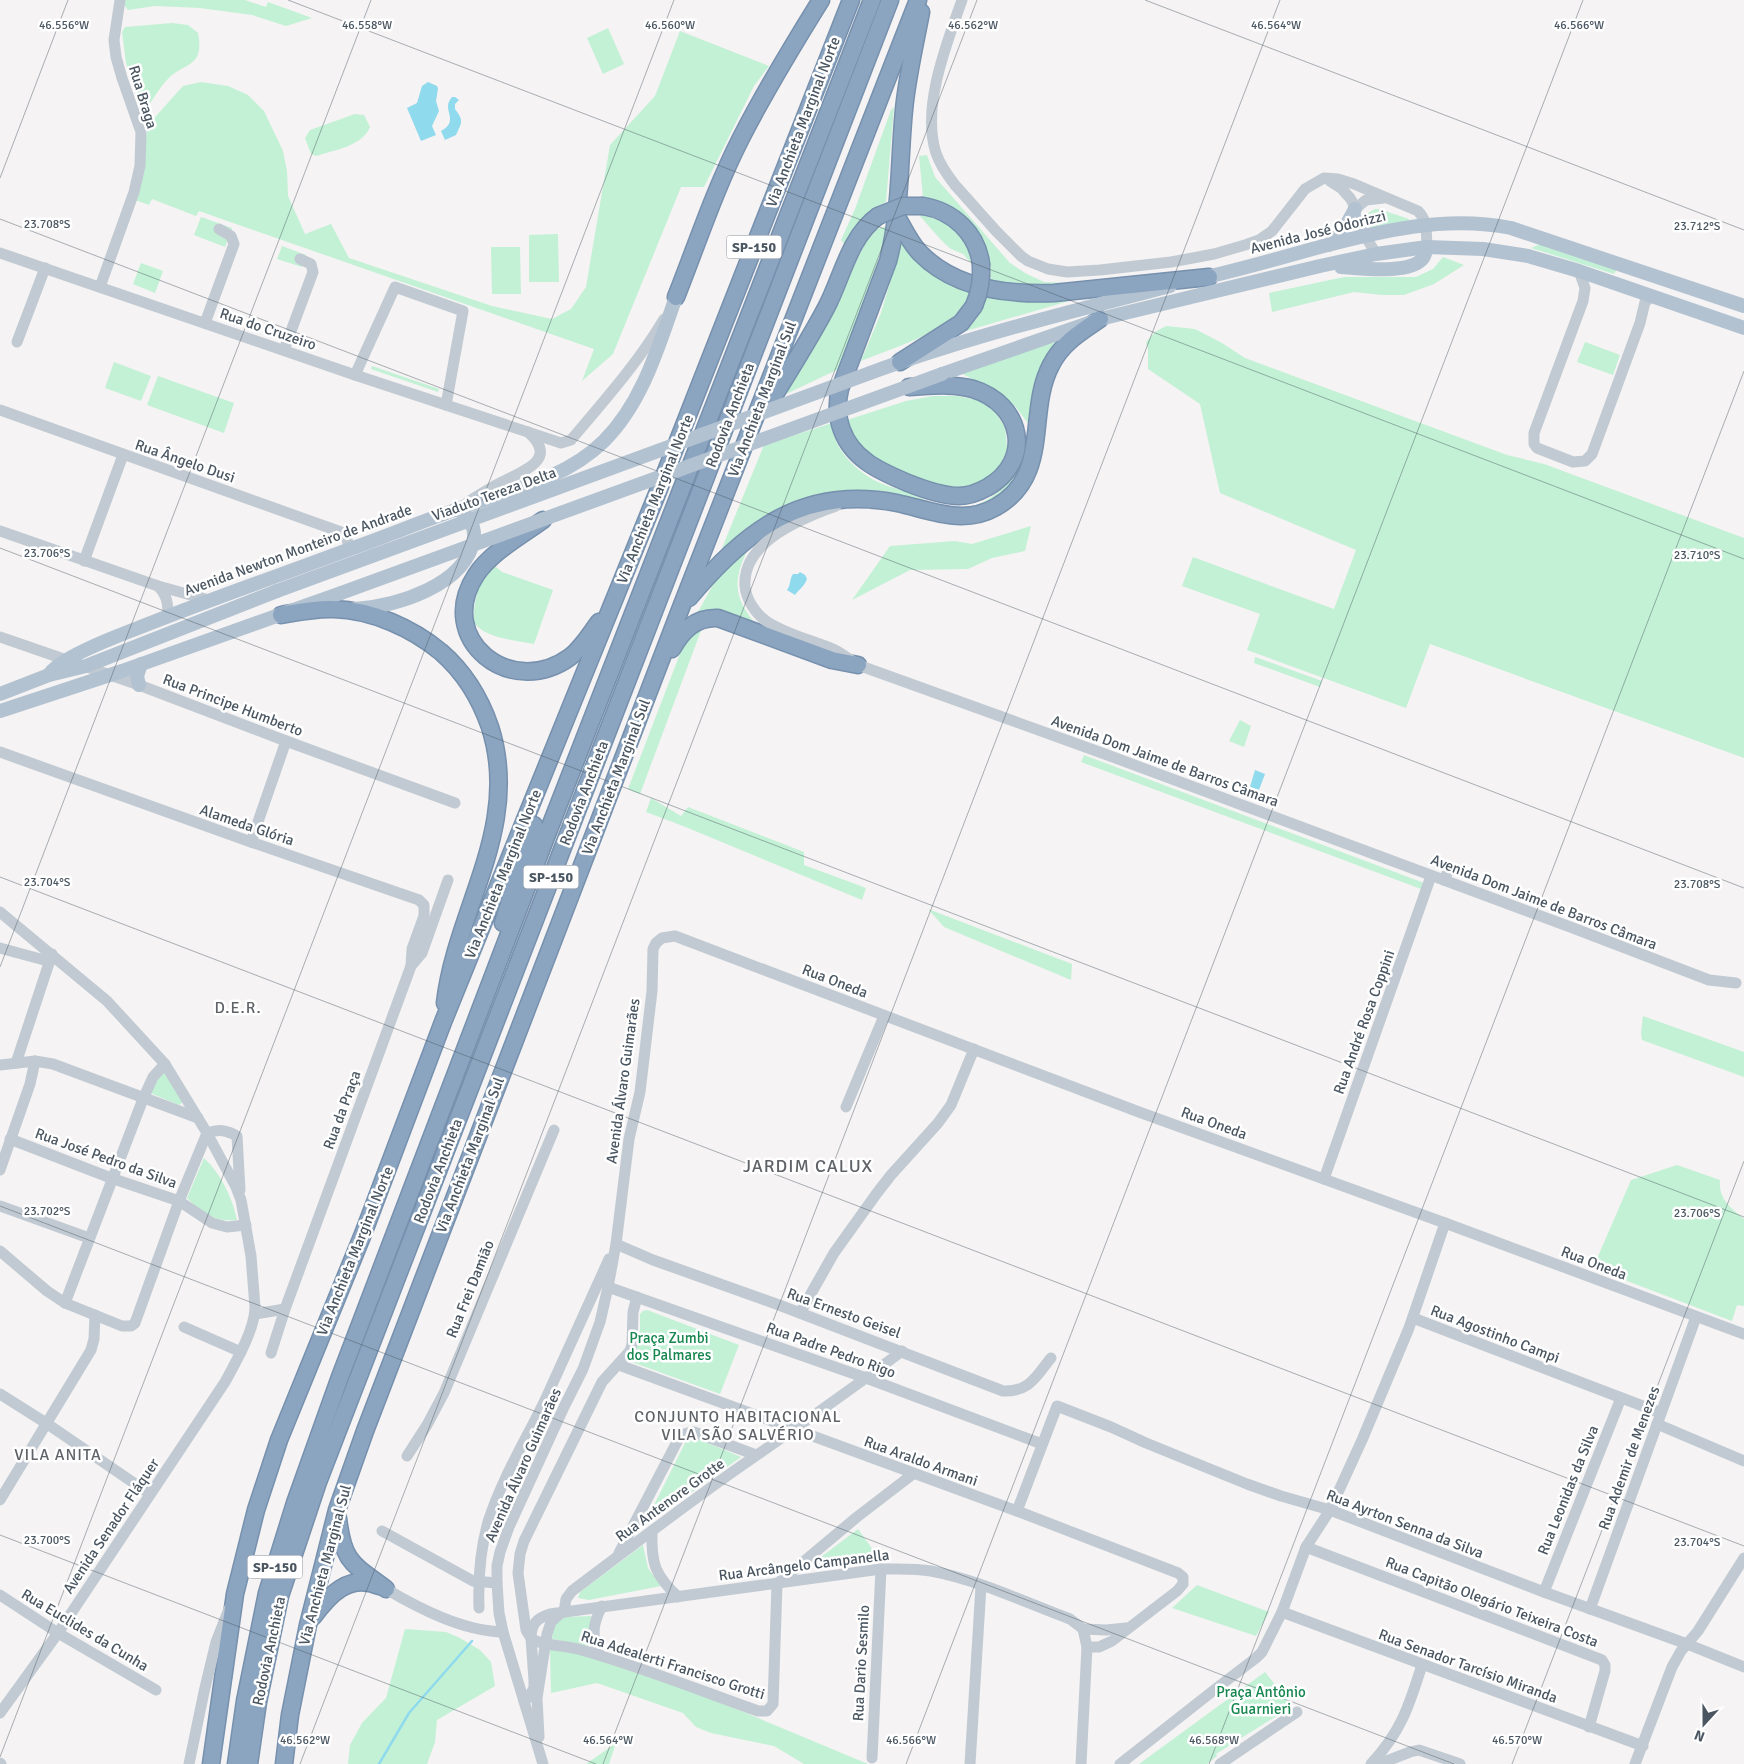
<svg xmlns="http://www.w3.org/2000/svg" width="1744" height="1764" font-family="Signika,sans-serif">
<style>
.green{fill:#c3f1d5}
.water{fill:#90daee}
.lines{fill:none;stroke-linecap:round;stroke-linejoin:round}
.stream{stroke:#90daee;stroke-width:2.5}
.highway-casing{stroke:#7690ad;stroke-width:19}
.minor{stroke:#c1cad2;stroke-width:11}
.major{stroke:#b3c2d1;stroke-width:14}
.highway{stroke:#8ba5c1;stroke-width:16}
.highway-bridge-casing{stroke:#7690ad;stroke-width:19;stroke-linecap:butt}
.major-bridge{stroke:#b3c2d1;stroke-width:14}
.highway-bridge{stroke:#8ba5c1;stroke-width:16}
.ticks{fill:none;stroke:#4a5661;stroke-width:1;stroke-opacity:0.45}
.labels{text-anchor:middle;dominant-baseline:central;stroke-width:5;stroke-linejoin:round;paint-order:stroke}
.shield{fill:#fff;stroke:#808990;stroke-width:1}
.shield-label{font-size:14px;font-weight:bold;fill:#4a5661}
.street-label{font-size:15px;fill:#4a5661;stroke:#fff}
.park-label{font-size:15px;fill:#17864f;stroke:#fff}
.neighbourhood-label{font-size:16px;letter-spacing:1px;fill:#5f6368;stroke:#fff}
.quarter-label{font-size:18px;letter-spacing:1px;fill:#5f6368;stroke:#fff}
.ticks-label{font-size:12px;text-anchor:middle;fill:#4a5661;stroke:#fff;stroke-width:5;stroke-linejoin:round;paint-order:stroke}
</style>
<rect width="100%" height="100%" fill="#f5f3f3"/>
<g class="green">
<polygon points="125,0 245,0 266,7 268,2 312,18 286,26 252,15 200,8 155,6 128,10 124,5"/>
<path d="M172,23L188,25L198,33C205,69 183,62 167,80C158,89 152,102 144,112L126,63L122,32L125,27Z"/>
<polygon points="608,28 624,64 603,74 587,38"/>
<polygon points="680,31 769,66 754,86 704,187 681,187 613,354 582,381 594,349 199,211 196,216 152,199 149,205 135,200 148,125 183,86 201,82 228,86 248,95 264,111 283,151 287,171 288,196 305,234 331,224 349,258 492,306 552,319 571,309 586,287 610,145 655,96"/>
<path d="M894,107L886,202C863,214 857,222 845,245L841,240L855,209L891,110Z"/>
<path d="M355,114L364,115L370,127C362,146 335,150 316,156L311,154L305,138L310,130Z"/>
<path d="M927,155L935,177L1010,263L1025,273L1044,282L1093,284L1040,287L990,281C996,250 971,214 942,202C936,200 929,199 923,197L919,156Z"/>
<polygon points="1375,209 1379,209 1409,219 1409,221 1371,228 1367,223 1368,213"/>
<path d="M919,215C938,216 956,228 966,244C969,250 970,258 972,264L963,254L951,249L942,241Z"/>
<polygon points="201,217 232,228 225,247 194,235"/>
<polygon points="889,225 868,291 839,369 786,394 819,340 866,241 875,230"/>
<polygon points="558,234 559,282 529,282 529,235"/>
<path d="M903,239C923,268 936,281 971,292C969,296 967,302 964,306C942,334 893,348 861,361L881,313Z"/>
<polygon points="1545,242 1617,269 1614,274 1531,248"/>
<polygon points="282,246 306,255 302,267 277,259"/>
<polygon points="491,247 520,247 521,294 492,294"/>
<polygon points="1443,257 1464,265 1434,284 1404,295 1382,295 1354,292 1272,312 1269,293 1344,277 1416,277 1433,269"/>
<polygon points="141,263 163,271 155,293 133,284"/>
<polygon points="988,293 1066,296 1069,301 966,331 978,317"/>
<polygon points="1166,326 1195,329 1222,343 1245,358 1507,455 1544,464 1744,538 1744,758 1430,644 1406,708 1247,650 1260,614 1182,586 1193,557 1334,609 1356,550 1220,493 1200,404 1148,369 1148,349 1146,342 1155,332"/>
<polygon points="1058,341 1030,426 1015,406 996,392 961,373"/>
<polygon points="1585,342 1620,355 1613,375 1577,362"/>
<polygon points="114,362 151,376 141,401 105,388"/>
<polygon points="372,366 439,389 438,392 371,369"/>
<polygon points="158,376 234,403 224,433 147,405"/>
<polygon points="933,396 957,396 978,400 994,411 1005,427 1007,447 1006,458 1001,469 982,486 956,492 895,474 854,442 847,420 906,401"/>
<path d="M832,423C833,430 834,439 838,445C846,461 864,476 880,483C888,487 897,488 906,492C921,498 940,507 957,508C984,510 1015,483 1022,457C1024,451 1024,444 1024,438L1031,442L1028,459L1009,492L966,513L861,494L720,553L764,445Z"/>
<polygon points="1031,526 1025,551 992,558 968,569 910,570 852,600 890,546 955,541 972,544"/>
<path d="M748,549C731,583 735,600 759,628L703,612H698L715,581Z"/>
<path d="M495,566L502,572L553,590L534,644C516,640 484,639 473,621C475,600 477,580 495,566Z"/>
<polygon points="702,628 640,794 628,789 688,633"/>
<polygon points="1255,657 1322,681 1320,687 1254,663"/>
<polygon points="1240,720 1251,726 1244,747 1229,741"/>
<polygon points="1084,755 1424,883 1421,889 1081,762"/>
<polygon points="651,798 681,816 688,807 804,852 804,865 866,888 862,900 683,826 646,812"/>
<polygon points="928,909 1072,964 1071,980 944,927"/>
<polygon points="1643,1016 1744,1052 1744,1077 1642,1040 1641,1033"/>
<polygon points="162,1069 183,1102 179,1105 150,1093"/>
<path d="M204,1158C221,1174 232,1197 237,1220C214,1222 203,1214 187,1198Z"/>
<path d="M1677,1165L1720,1180C1718,1199 1731,1208 1744,1219V1306L1737,1305L1732,1321L1593,1268L1631,1180Z"/>
<polygon points="647,1310 739,1345 720,1394 629,1361 640,1330 640,1314 643,1311"/>
<polygon points="691,1438 696,1438 741,1457 643,1527 686,1441"/>
<polygon points="858,1529 881,1561 823,1567 817,1566 817,1560"/>
<polygon points="643,1545 648,1568 661,1586 589,1600 578,1598 580,1592"/>
<polygon points="1197,1585 1269,1612 1256,1636 1172,1608"/>
<polygon points="591,1616 588,1646 552,1639 554,1624 565,1617"/>
<polygon points="405,1629 446,1632 460,1638 480,1650 491,1662 495,1686 437,1720 435,1742 427,1764 348,1764 350,1745 362,1723 386,1698"/>
<polygon points="550,1649 584,1655 703,1695 868,1764 804,1764 774,1746 711,1733 696,1727 683,1713 597,1683 551,1693"/>
<polygon points="1265,1672 1292,1706 1216,1754 1217,1756 1207,1764 1139,1764"/>
<polygon points="616,1743 609,1764 586,1764"/>
</g>
<g class="water">
<polygon points="428,82 437,86 438,89 436,101 439,111 432,126 436,135 421,141 407,108 417,103 422,86"/>
<path d="M452,97H455L459,100L455,104V109C464,121 462,122 456,135L445,140L441,131C461,120 440,110 452,97Z"/>
<path d="M800,572L805,575L807,579C804,587 799,589 795,595L787,590C791,585 789,580 793,574H798Z"/>
<polygon points="1255,770 1265,774 1259,790 1250,787"/>
</g>
<g class="lines">
<polyline class="stream" points="379,1764 409,1713 472,1641"/>
<defs>
<g id="highway">
<path d="M923,206C953,211 977,233 981,264"/>
<path d="M897,217C904,229 910,243 920,253C954,288 1007,295 1054,293L1209,277"/>
<path d="M676,297C697,244 715,189 741,138C765,91 793,45 821,0"/>
<polyline points="900,362 961,323 974,306"/>
<path d="M909,387C930,386 952,383 973,389C1022,404 1034,460 988,487C979,492 969,496 959,496C942,496 923,489 908,483C894,477 879,471 867,462C843,445 833,418 840,389L888,261C901,212 899,161 904,110C907,77 915,44 921,12"/>
<path d="M767,407C787,375 808,342 826,308C842,278 849,237 878,216"/>
<path d="M543,520C522,535 490,553 476,575C434,639 511,700 570,657C582,648 590,634 599,622"/>
<path d="M689,598C746,530 803,485 897,503C930,510 963,526 996,507C1052,475 1026,412 1051,365C1062,343 1081,332 1100,319"/>
<path d="M281,615C298,612 316,608 334,609C372,610 412,628 441,652C464,672 480,698 490,727C522,827 456,908 445,1003"/>
<path d="M672,649C682,631 695,617 718,618L832,660L858,665"/>
<polyline points="503,923 534,825"/>
<path d="M338,1518C343,1563 353,1564 386,1589"/>
<path d="M313,1617C329,1595 349,1573 379,1586"/>
<polyline points="211,1764 235,1594 256,1510 279,1440 363,1234 443,1022 657,494 851,0"/>
<polyline points="236,1764 245,1701 267,1593 295,1503 340,1377 546,837 872,0"/>
<polyline points="249,1764 258,1702 280,1596 318,1482 890,0"/>
<polyline points="284,1764 290,1715 308,1625 337,1510 365,1431 680,610 918,0"/>
</g>
</defs>
<use href="#highway" class="highway-casing"/>
<g class="minor">
<path d="M962,0C947,43 921,107 936,153C940,165 948,176 955,185L996,231L1021,256L1028,261L1048,269L1067,272L1100,270L1171,262L1214,254L1245,245L1259,240L1272,231L1305,189L1324,178L1338,179L1354,184L1418,211C1428,221 1426,233 1427,247"/>
<polyline points="1330,181 1341,188 1350,198 1353,203 1357,222 1376,254"/>
<polyline points="1355,209 1366,200 1384,198"/>
<path d="M0,253L355,375L561,443L571,440C604,401 638,363 664,319"/>
<polyline points="1579,271 1585,288 1583,301 1534,433 1534,444 1537,448 1573,462 1585,461 1592,454 1640,323 1645,302 1652,296"/>
<polyline points="100,287 134,192 140,166 141,132 122,78 116,57 114,40 120,0"/>
<polyline points="205,323 234,244 231,236 219,229"/>
<polyline points="17,342 45,268"/>
<polyline points="284,350 313,272 311,264 300,259"/>
<polyline points="355,375 395,287 463,311 446,405"/>
<polyline points="0,410 341,532 346,537 350,549"/>
<path d="M468,502C479,495 490,488 502,482C522,471 560,460 528,432"/>
<path d="M836,506C802,518 742,542 745,586C746,599 755,613 766,621C785,634 811,640 833,649C842,653 850,660 858,665L1102,753L1573,928L1709,980L1736,983"/>
<polyline points="0,531 158,586 209,600"/>
<polyline points="84,561 123,455"/>
<path d="M158,586C167,595 168,603 168,616"/>
<polyline points="0,637 139,685 286,741 455,803"/>
<polyline points="0,752 251,842 419,900 424,905 424,916 412,949 411,966"/>
<polyline points="251,842 286,741"/>
<polyline points="1444,880 1449,869"/>
<path d="M0,912L107,1001L165,1064L207,1133L236,1187L241,1200L251,1256L255,1307C255,1329 236,1362 225,1382L58,1633L0,1713"/>
<polyline points="0,948 48,961"/>
<polyline points="16,1063 52,954"/>
<polyline points="0,1065 35,1061 53,1064 198,1118"/>
<polyline points="846,1107 884,1016"/>
<path d="M207,1133C219,1129 226,1130 237,1136L240,1190"/>
<polyline points="10,1139 111,1178 179,1201 212,1223 227,1227 246,1225"/>
<polyline points="0,1170 30,1084 35,1061"/>
<polyline points="1324,1179 1431,876"/>
<polyline points="0,1206 89,1238"/>
<path d="M616,1244L653,1260L779,1305L1003,1391C1030,1392 1036,1376 1051,1358"/>
<polyline points="0,1251 47,1291 65,1303 122,1326 131,1326 135,1323 179,1201 207,1133"/>
<polyline points="608,1287 866,1378 1042,1444"/>
<polyline points="65,1303 143,1099 153,1077 165,1064"/>
<polyline points="800,1313 834,1253 877,1193 891,1175 938,1123 951,1105 974,1049"/>
<polyline points="255,1314 285,1309"/>
<polyline points="1413,1318 1661,1413"/>
<polyline points="184,1327 241,1352"/>
<polyline points="271,1353 285,1309 411,966 422,953 448,880"/>
<polyline points="619,1365 1017,1511 1178,1573 1183,1577 1183,1584 1177,1591 1112,1641 1099,1647 1087,1647"/>
<polyline points="0,1394 46,1423 150,1494"/>
<polyline points="1657,1424 1744,1461"/>
<polyline points="407,1456 427,1425 444,1393 554,1130"/>
<polyline points="0,1500 91,1350 94,1339 95,1315"/>
<polyline points="1017,1511 1057,1406 1111,1427 1146,1443 1247,1484 1281,1496 1330,1510 1544,1592 1687,1644 1744,1667"/>
<polyline points="382,1531 473,1581 497,1583"/>
<path d="M652,1531C651,1564 655,1575 678,1597"/>
<polyline points="1306,1547 1602,1660 1605,1665 1605,1671 1589,1727"/>
<path d="M619,1553L679,1438C684,1433 688,1432 694,1432L756,1455"/>
<polyline points="777,1584 857,1517 913,1474"/>
<path d="M386,1589C420,1609 463,1631 503,1632"/>
<polyline points="1544,1592 1621,1398"/>
<polyline points="0,1595 58,1633 156,1690"/>
<path d="M479,1608C478,1578 480,1550 488,1522C502,1478 527,1438 546,1398C567,1352 588,1306 609,1259"/>
<polyline points="1590,1609 1696,1317"/>
<path d="M564,1612L566,1599L572,1591C633,1545 694,1498 757,1455C806,1421 855,1387 902,1351"/>
<polyline points="1282,1612 1643,1746"/>
<polyline points="1083,1629 1106,1630 1126,1628"/>
<path d="M531,1638C531,1624 537,1618 550,1614L881,1569C898,1569 914,1568 931,1571C979,1580 1024,1602 1070,1619L1083,1629L1087,1647L1081,1764"/>
<path d="M531,1638C541,1646 564,1645 578,1649C639,1666 699,1690 758,1711H767L773,1704L777,1584"/>
<path d="M599,1655C592,1635 592,1625 602,1606"/>
<polyline points="524,1701 528,1698 534,1688 534,1680 531,1638 526,1630 518,1573 520,1554 524,1541 602,1382 630,1351 632,1344 633,1312 637,1297"/>
<polyline points="539,1737 537,1698 547,1634 551,1622 562,1612"/>
<polyline points="872,1758 881,1569"/>
<polyline points="0,1763 1,1764"/>
<polyline points="189,1764 204,1692 216,1642 229,1609"/>
<polyline points="543,1764 503,1632 499,1613 497,1583 497,1566 500,1552 509,1527 564,1407 583,1369 600,1322 608,1287 616,1244 629,1139 640,1092 652,991 653,949 656,943 662,938 675,936 1139,1112 1445,1223 1744,1334"/>
<polyline points="970,1764 981,1586"/>
<polyline points="1120,1764 1218,1687 1256,1658 1262,1652 1282,1612 1306,1547 1330,1510 1362,1440 1409,1328 1445,1223"/>
<polyline points="1220,1764 1297,1712"/>
<path d="M1371,1764C1401,1732 1409,1706 1422,1665"/>
<polyline points="1379,1764 1410,1752 1419,1750 1460,1764"/>
<polyline points="1635,1764 1672,1667 1681,1651 1698,1631 1744,1558"/>
</g>
<g class="major">
<polyline points="1329,245 1344,229 1355,209"/>
<path d="M1341,267C1360,268 1411,275 1423,258C1425,255 1426,251 1427,247"/>
<path d="M1198,279C1238,270 1277,259 1316,248C1380,231 1445,215 1511,228L1744,306"/>
<path d="M870,373C968,337 1069,312 1170,286"/>
<polyline points="942,374 1100,319 1320,266 1376,254 1427,247 1483,249 1528,256 1579,271 1744,328"/>
<path d="M355,609C396,606 466,586 474,538C475,528 470,517 461,512"/>
<path d="M49,675C57,659 115,637 133,630C205,601 278,576 350,549C385,537 420,522 455,510C507,491 563,481 604,441C643,402 658,347 676,297"/>
<polyline points="139,685 137,676 141,664"/>
<polyline points="0,694 49,675 86,666 277,591"/>
<polyline points="0,711 122,671 341,593"/>
</g>
<use href="#highway" class="highway"/>
<defs>
<g id="highway-bridge">
<polyline points="878,216 903,206 923,206"/>
<path d="M974,306C980,292 982,280 981,264"/>
</g>
</defs>
<use href="#highway-bridge" class="highway-bridge-casing"/>
<g class="major-bridge">
<polyline points="277,591 870,373"/>
<polyline points="341,593 942,374"/>
</g>
<use href="#highway-bridge" class="highway-bridge"/>
</g>
<path class="ticks" d="M288,0L1744,559M1145,0L1744,230M0,178L68,0M0,219L1744,888M0,548L1744,1217M0,877L1744,1546M0,967L371,0M0,1206L1454,1764M0,1535L596,1764M0,1757L674,0M300,1764L977,0M603,1764L1280,0M906,1764L1583,0M1209,1764L1744,371M1512,1764L1744,1161"/>
<g class="labels">
<g class="shield">
<rect x="726.5" y="235.5" width="55" height="23" rx="4"/>
<rect x="523.5" y="865.5" width="55" height="23" rx="4"/>
<rect x="247.5" y="1555.5" width="55" height="23" rx="4"/>
</g>
<g class="shield-label">
<text x="754" y="247">SP-150</text>
<text x="551" y="877">SP-150</text>
<text x="275" y="1567">SP-150</text>
</g>
<g class="street-label">
<text transform="translate(143 97) rotate(73)">Rua Braga</text>
<text transform="translate(803 122) rotate(-69)">Via Anchieta Marginal Norte</text>
<text transform="translate(1318 232) rotate(-14)">Avenida José Odorizzi</text>
<text transform="translate(268 329) rotate(19)">Rua do Cruzeiro</text>
<text transform="translate(762 399) rotate(-69)">Via Anchieta Marginal Sul</text>
<text transform="translate(730 415) rotate(-69)">Rodovia Anchieta</text>
<text transform="translate(185 461) rotate(19)">Rua Ângelo Dusi</text>
<text transform="translate(494 494) rotate(-20)">Viaduto Tereza Delta</text>
<text transform="translate(655 499) rotate(-68)">Via Anchieta Marginal Norte</text>
<text transform="translate(298 550) rotate(-20)">Avenida Newton Monteiro de Andrade</text>
<text transform="translate(233 705) rotate(21)">Rua Principe Humberto</text>
<text transform="translate(1165 761) rotate(20)">Avenida Dom Jaime de Barros Câmara</text>
<text transform="translate(616 777) rotate(-69)">Via Anchieta Marginal Sul</text>
<text transform="translate(584 793) rotate(-69)">Rodovia Anchieta</text>
<text transform="translate(247 825) rotate(19)">Alameda Glória</text>
<text transform="translate(503 874) rotate(-68)">Via Anchieta Marginal Norte</text>
<text transform="translate(1544 902) rotate(21)">Avenida Dom Jaime de Barros Câmara</text>
<text transform="translate(835 981) rotate(21)">Rua Oneda</text>
<text transform="translate(1364 1022) rotate(-70)">Rua André Rosa Coppini</text>
<text transform="translate(623 1081) rotate(-82)">Avenida Álvaro Guimarães</text>
<text transform="translate(342 1110) rotate(-70)">Rua da Praça</text>
<text transform="translate(1214 1123) rotate(20)">Rua Oneda</text>
<text transform="translate(470 1155) rotate(-69)">Via Anchieta Marginal Sul</text>
<text transform="translate(106 1158) rotate(20)">Rua José Pedro da Silva</text>
<text transform="translate(438 1171) rotate(-69)">Rodovia Anchieta</text>
<text transform="translate(355 1251) rotate(-68)">Via Anchieta Marginal Norte</text>
<text transform="translate(1594 1263) rotate(21)">Rua Oneda</text>
<text transform="translate(470 1289) rotate(-68)">Rua Frei Damião</text>
<text transform="translate(844 1313) rotate(20)">Rua Ernesto Geisel</text>
<text transform="translate(1495 1334) rotate(21)">Rua Agostinho Campi</text>
<text transform="translate(831 1350) rotate(20)">Rua Padre Pedro Rigo</text>
<text transform="translate(1629 1458) rotate(-70)">Rua Ademir de Menezes</text>
<text transform="translate(921 1461) rotate(20)">Rua Araldo Armani</text>
<text transform="translate(523 1465) rotate(-66)">Avenida Álvaro Guimarães</text>
<text transform="translate(1568 1490) rotate(-68)">Rua Leonidas da Silva</text>
<text transform="translate(670 1500) rotate(-36)">Rua Antenore Grotte</text>
<text transform="translate(1405 1524) rotate(21)">Rua Ayrton Senna da Silva</text>
<text transform="translate(111 1526) rotate(-56)">Avenida Senador Fláquer</text>
<text transform="translate(325 1565) rotate(-75)">Via Anchieta Marginal Sul</text>
<text transform="translate(804 1565) rotate(-7)">Rua Arcângelo Campanella</text>
<text transform="translate(1492 1602) rotate(21)">Rua Capitão Olegário Teixeira Costa</text>
<text transform="translate(85 1630) rotate(31)">Rua Euclides da Cunha</text>
<text transform="translate(269 1651) rotate(-78)">Rodovia Anchieta</text>
<text transform="translate(861 1663) rotate(-87)">Rua Dario Sesmilo</text>
<text transform="translate(673 1665) rotate(18)">Rua Adealerti Francisco Grotti</text>
<text transform="translate(1468 1666) rotate(20)">Rua Senador Tarcísio Miranda</text>
</g>
<g class="park-label">
<text x="669" y="1338">Praça Zumbi<tspan x="669" dy="17">dos Palmares</tspan></text>
<text x="1261" y="1692">Praça Antônio<tspan x="1261" dy="17">Guarnieri</tspan></text>
</g>
<g class="neighbourhood-label">
<text x="238" y="1008">D.E.R.</text>
<text x="738" y="1417">CONJUNTO HABITACIONAL<tspan x="738" dy="18">VILA SÃO SALVÉRIO</tspan></text>
<text x="58" y="1455">VILA ANITA</text>
</g>
<g class="quarter-label">
<text x="808" y="1166">JARDIM CALUX</text>
</g>
</g>
<g class="ticks-label">
<text x="973" y="29">46.562°W</text>
<text x="1579" y="29">46.566°W</text>
<text x="64" y="29">46.556°W</text>
<text x="367" y="29">46.558°W</text>
<text x="670" y="29">46.560°W</text>
<text x="1276" y="29">46.564°W</text>
<text x="47" y="228">23.708°S</text>
<text x="1697" y="230">23.712°S</text>
<text x="47" y="557">23.706°S</text>
<text x="1697" y="559">23.710°S</text>
<text x="47" y="886">23.704°S</text>
<text x="1697" y="888">23.708°S</text>
<text x="47" y="1215">23.702°S</text>
<text x="1697" y="1217">23.706°S</text>
<text x="47" y="1544">23.700°S</text>
<text x="1697" y="1546">23.704°S</text>
<text x="305" y="1744">46.562°W</text>
<text x="608" y="1744">46.564°W</text>
<text x="911" y="1744">46.566°W</text>
<text x="1214" y="1744">46.568°W</text>
<text x="1517" y="1744">46.570°W</text>
</g>
<g transform="translate(1704 1724) rotate(201)" stroke="#ffffff" stroke-width="4" paint-order="stroke">
<path d="M0-4L9 19L0 12L-9 19Z" fill="#4a5661"/>
<text y="-8" font-size="14" font-weight="bold" text-anchor="middle" fill="#4a5661">N</text>
</g>
</svg>
